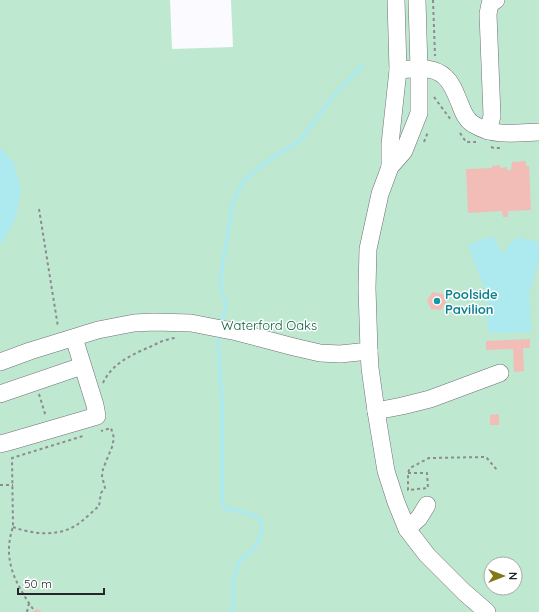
<svg xmlns="http://www.w3.org/2000/svg" width="539" height="612" font-family="Quicksand,sans-serif">
<style>
.green{fill:#bfe8d1;fill-rule:evenodd}
.water{fill:#aceaf0}
.lines{fill:none;stroke-linecap:round;stroke-linejoin:round}
.stream{stroke:#aceaf0;stroke-width:3.5}
.building{fill:#f2bcb7}
.minor-casing{stroke:#706f77;stroke-width:18}
.path{stroke:#8c8b8f;stroke-width:2;stroke-dasharray:3 3;stroke-linecap:butt}
.minor{stroke:#fff;stroke-width:17}
.culture-dot{fill:#0f9aa8;stroke:#fff;stroke-width:1.5}
.labels{text-anchor:middle;dominant-baseline:central;stroke-width:3;stroke-linejoin:round;paint-order:stroke}
.culture-label{font-size:13px;font-weight:bold;fill:#0d838f;stroke:#fff;text-anchor:start}
.park-label{font-size:13px;fill:#085d3c;stroke:#fff}
</style>
<rect width="100%" height="100%" fill="#fbfafe"/>
<path class="green" d="M0,0H170L172,49L233,47L231,0H539V612H0ZM491,564H515V588H491Z"/>
<g class="water">
<polygon points="0,147 14,163 21,189 16,217 3,242 0,243"/>
<path d="M494,237C494,238 497,242 497,243C500,249 496,252 505,252L507,249L508,245L515,240L518,237L539,242V259L529,294L531,332L488,333L486,293L468,245L486,238Z"/>
</g>
<g class="lines">
<g class="stream">
<polyline points="222,324 226,304 221,290 221,277 223,260 227,240 231,215 232,204 243,182 256,170 276,155 288,149 302,138 335,94 350,79 362,65"/>
<polyline points="220,334 218,342 222,399 222,494 223,506 226,509 247,513 260,518 262,532 255,547 239,562 233,581 233,612"/>
</g>
</g>
<g class="building">
<polygon points="526,161 526,166 529,166 531,210 508,211 508,217 503,217 502,211 468,213 466,169 492,168 492,166 500,165 500,168 507,167 507,170 511,170 512,162"/>
<polygon points="433,292 443,294 446,303 441,310 431,309 427,300"/>
<polygon points="530,339 530,348 523,348 524,371 514,372 513,349 486,350 486,341"/>
<polygon points="499,414 499,425 490,425 490,415"/>
<polygon points="37,609 42,612 32,612"/>
</g>
<g class="lines">
<defs>
<g id="minor">
<polyline points="417,0 419,69 419,113 404,151 390,167 380,194 368,249 367,288 369,351 370,368 376,411 386,471 396,502 407,529 427,555 464,592 487,612"/>
<path d="M398,70C413,69 433,65 445,77C453,84 456,95 460,104C463,112 466,120 473,124C494,137 516,133 539,132"/>
<polyline points="488,131 492,116 488,14 490,4 496,0"/>
<polyline points="390,167 390,144 398,70 396,0"/>
<polyline points="0,362 30,351 98,330 134,323 154,322 191,323 237,332 294,347 320,353 340,354 369,351"/>
<polyline points="0,394 82,366"/>
<polyline points="376,411 402,406 430,399 500,373"/>
<polyline points="0,444 8,442 97,416 95,405 74,338"/>
<polyline points="407,529 419,518 427,505"/>
</g>
</defs>
<use href="#minor" class="minor-casing"/>
<g class="path">
<polyline points="433,0 435,56"/>
<polyline points="434,97 451,120"/>
<polyline points="460,133 466,142 476,142"/>
<polyline points="424,142 428,132"/>
<polyline points="491,147 494,148 502,148"/>
<polyline points="39,209 58,327"/>
<path d="M103,383C112,363 133,354 152,346C159,342 167,339 175,338"/>
<polyline points="39,394 46,417"/>
<polyline points="408,473 427,473 428,488 408,490 408,473 410,468 429,458 486,457 497,470"/>
<polyline points="0,485 13,485"/>
<path d="M13,527C32,534 56,537 75,526C83,521 92,512 99,506L101,493L105,488L102,476L103,469L112,447L114,438L111,428L101,431"/>
<path d="M33,609C15,583 2,559 13,527L12,458L83,436"/>
<polyline points="27,612 29,603"/>
</g>
<use href="#minor" class="minor"/>
</g>
<circle class="culture-dot" cx="437" cy="301" r="4"/>
<g class="labels">
<g class="culture-label">
<text x="445" y="294">Poolside<tspan x="445" dy="15">Pavilion</tspan></text>
</g>
<g class="park-label">
<text x="269" y="325">Waterford Oaks</text>
</g>
</g>
<g transform="translate(503 576) rotate(90)"><circle r="19" fill="#ffffff" stroke="#a8a8a9"/>
<path d="M0-3L7 15L0 10L-7 15Z" fill="#84771b"/>
<text y="-6" font-size="11" font-weight="bold" text-anchor="middle" fill="#262529">N</text>
</g>
<path d="M18 588v6h86v-6" fill="none" stroke="#262529" stroke-width="2"/>
<text x="24" y="588" font-size="12" fill="#262529" stroke="#ffffff" stroke-width="3" paint-order="stroke">50 m</text>
</svg>
